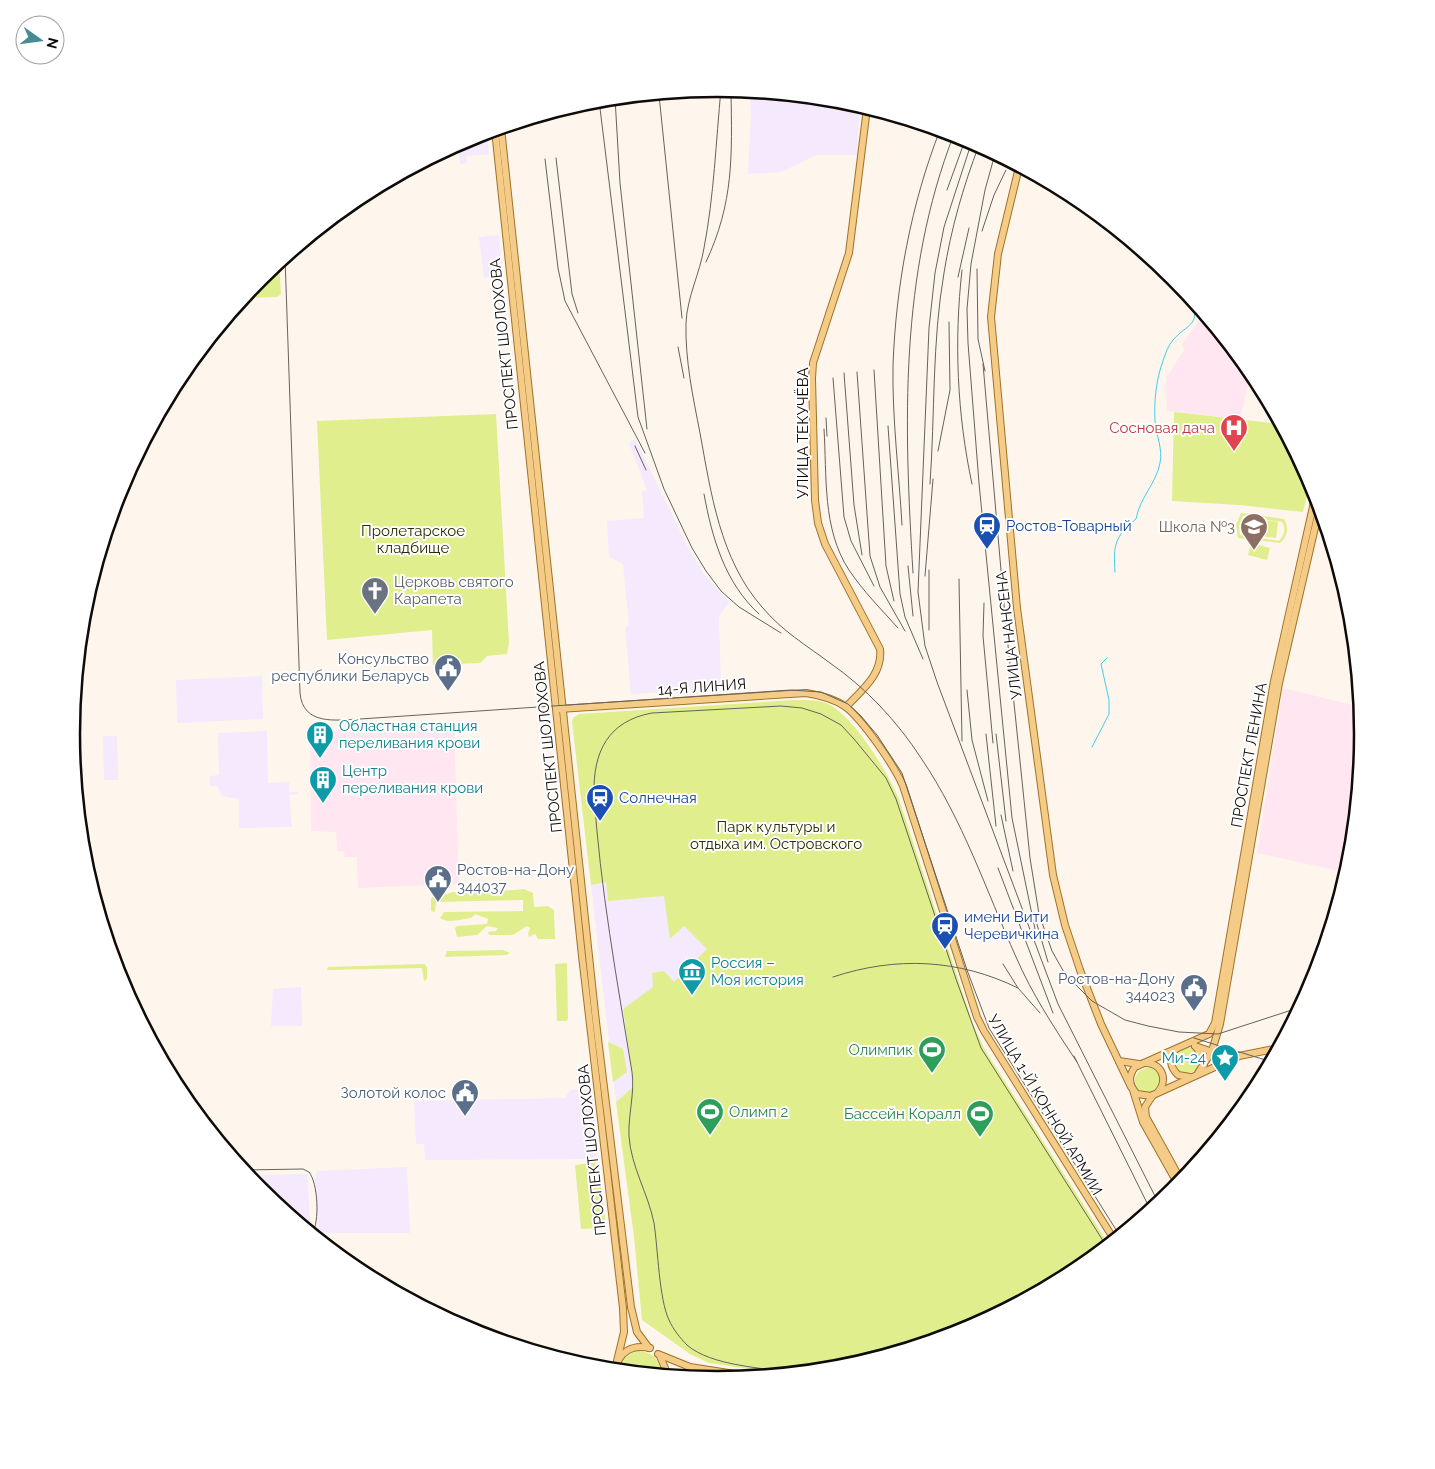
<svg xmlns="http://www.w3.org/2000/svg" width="1435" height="1469" font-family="Raleway,sans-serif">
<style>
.commercial{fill:#f4e9fd}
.medical{fill:#ffe6f0}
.green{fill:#e0ee8e;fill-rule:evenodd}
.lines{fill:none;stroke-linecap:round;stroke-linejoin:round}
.stream{stroke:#40cdf1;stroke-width:1}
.major-casing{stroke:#a07227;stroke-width:8}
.major{stroke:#f5cc87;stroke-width:6}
.tram{stroke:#66625c;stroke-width:1}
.rail{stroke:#66625c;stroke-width:1}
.labels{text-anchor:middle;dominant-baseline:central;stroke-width:4;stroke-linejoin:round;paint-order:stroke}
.street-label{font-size:15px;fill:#0e0b08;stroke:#fff}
.health-label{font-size:15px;fill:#be3a42;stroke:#fff;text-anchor:end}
.transit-label{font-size:15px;fill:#164399;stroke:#fff;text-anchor:start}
.education-label{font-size:15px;fill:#785e54;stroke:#fff;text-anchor:end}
.park-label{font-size:15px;fill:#292d02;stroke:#fff}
.worship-label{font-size:15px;fill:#5b616d;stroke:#fff;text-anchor:start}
.service-label{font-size:15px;fill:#4e5e75;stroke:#fff;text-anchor:end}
.culture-label{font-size:15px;fill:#0d838f;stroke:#fff;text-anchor:start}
.leisure-label{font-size:15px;fill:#27864d;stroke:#fff;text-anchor:end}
.rim{fill:none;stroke:#0e0b08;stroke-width:2.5}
</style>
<rect width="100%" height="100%" fill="#fef6ed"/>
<g class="commercial">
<polygon points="750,91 844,101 860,106 857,155 816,155 781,172 748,174 751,115"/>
<polygon points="487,132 489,154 466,156 467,163 460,164 458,144"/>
<polygon points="499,235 502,266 493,267 493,277 484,278 479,237"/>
<polygon points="635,439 689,549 703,573 729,602 719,616 721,688 631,694 625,628 629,625 623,564 609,557 607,521 644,518 642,492 647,490 629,443"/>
<polygon points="262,676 263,719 177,723 176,680"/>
<polygon points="267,731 268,783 289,782 289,792 298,792 298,794 289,795 292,827 239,828 239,799 222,796 217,786 210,786 210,776 219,775 218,733"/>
<polygon points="103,736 117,736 118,780 104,780"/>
<polygon points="606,882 608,901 664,896 671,939 684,925 753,994 635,1001 623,1009 634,1086 616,1102 591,885"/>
<polygon points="301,987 302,1026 271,1026 273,989"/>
<polygon points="592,1089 598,1159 425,1160 424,1144 416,1144 414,1101 565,1098 570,1090"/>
<polygon points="407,1167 410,1233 318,1233 315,1178 317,1171"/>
<polygon points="308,1174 310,1230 260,1191 247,1175"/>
</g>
<g class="medical">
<polygon points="1200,316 1206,316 1251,371 1240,419 1167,411 1166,378 1184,350 1182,344 1197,324"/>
<polygon points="1283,688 1361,707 1364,735 1351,861 1348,873 1257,853"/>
<polygon points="454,723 459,884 358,888 357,857 345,857 344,851 337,851 336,832 311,831 310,732"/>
</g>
<g class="green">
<polygon points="279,262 281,294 277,297 244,298 261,277"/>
<polygon points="1174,412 1281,424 1311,480 1303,512 1239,505 1172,501"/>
<polygon points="496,414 509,643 507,654 487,656 480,663 433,665 432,630 327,640 317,421"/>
<path d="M1241,513L1284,519C1289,528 1288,536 1280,543L1238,538L1236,525ZM1243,516L1282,522C1286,528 1285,535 1279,541L1240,535L1239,526Z"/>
<polygon points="1251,518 1278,522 1276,538 1249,534"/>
<polygon points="1251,543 1270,548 1267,560 1248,555"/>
<path d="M794,700C807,700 821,699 832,706C857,722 887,771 899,799L973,1024L985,1050L1109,1245L1076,1272L965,1332L843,1368L783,1374L709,1363L690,1354L642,1320L634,1237L616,1102L634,1086L623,1009L653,987L652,973L664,971L674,982L707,949L684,926L670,939L664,896L608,901L606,882L591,885L572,722L573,718L579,714Z"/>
<path d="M514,890L524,889L533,893L534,907L548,906L554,910L555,939H538L535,934L529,937L528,934L530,928L527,926L513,935H489L488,932L496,931L498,928L487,926L477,935L457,937L455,928L457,926L487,924L488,919L475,914L471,918C461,919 448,924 440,918L444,912L523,911V900L436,902L435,912L431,911V899L436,893L444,895L453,892Z"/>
<polygon points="503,950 510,953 506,955 445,957 447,951"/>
<polygon points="567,963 568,1018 567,1021 557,1021 555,964"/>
<polygon points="424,964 427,967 427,979 424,981 422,968 327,970 328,967"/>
<polygon points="608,1042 623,1049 627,1072 613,1082"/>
<circle cx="1187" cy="1060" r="13"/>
<circle cx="1148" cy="1081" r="13"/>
<polygon points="599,1162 606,1228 581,1229 575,1165"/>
<path d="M639,1351C653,1352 662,1361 660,1375L620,1371C621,1359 628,1353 639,1351Z"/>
</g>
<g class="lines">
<g class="stream">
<path d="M1115,572C1113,545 1115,536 1136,519C1140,497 1156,484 1160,463C1163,449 1156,435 1155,421C1154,402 1156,379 1163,361C1165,354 1168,346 1173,340C1189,322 1201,327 1191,297"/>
<polyline points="1092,747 1109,714 1109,700 1101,664 1107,658"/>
</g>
<defs>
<g id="major">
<polyline points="501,128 596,1022 631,1307 637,1332 649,1348"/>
<polyline points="495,130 582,956 623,1308 624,1332 617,1361"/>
<polyline points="1019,167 998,254 991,317 1017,608 1053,875 1065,925 1080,970 1101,1024 1131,1087"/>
<path d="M846,707C862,690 883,674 880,649L825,544L818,523L815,500L812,378L813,363L849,253L867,108"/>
<path d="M559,709L806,693C819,695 835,699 846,707C864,722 894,765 903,786L977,1017L984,1031L1115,1241"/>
<polyline points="1195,1046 1225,1056 1235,1056"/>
<polyline points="1195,1046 1203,1056 1204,1065"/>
<path d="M1279,1048L1239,1056L1151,1096L1137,1094C1129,1086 1128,1076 1135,1067L1209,1034L1215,1023L1274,681L1316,493"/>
<path d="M1176,1049C1168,1057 1170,1067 1178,1075L1190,1077"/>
<polyline points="1119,1061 1139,1064"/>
<path d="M1144,1063C1161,1062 1169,1079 1158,1092"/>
<polyline points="1198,1073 1212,1051 1220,1024 1279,683 1320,506"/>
<polyline points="1133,1090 1143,1122 1179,1186"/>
<polyline points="1153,1095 1145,1107 1146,1117 1182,1182"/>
<polyline points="658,1354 690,1367 754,1377"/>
<polyline points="660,1356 665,1368 665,1376"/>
<path d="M615,1371C618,1352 632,1344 650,1348"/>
<polyline points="680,1377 697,1374 735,1379"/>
</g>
</defs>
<use href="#major" class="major-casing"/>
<use href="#major" class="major"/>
<g class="tram">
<path d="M285,257L300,693C303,726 336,720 360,719L791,690L821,692L848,704L861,716L877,735L902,773L967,970L989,1028L1120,1236"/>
<path d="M243,1170L303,1169L309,1172C318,1183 320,1222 312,1234"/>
</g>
<g class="rail">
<path d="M721,89C716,141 714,196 704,248C700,273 687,297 686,323C685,360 693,397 700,433C711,493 720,559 762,607C782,631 806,645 830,663C866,688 897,721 921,758C963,820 986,890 1016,957C1032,994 1055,1029 1077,1062"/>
<polyline points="659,95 682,318"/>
<polyline points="615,98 620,183 647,429"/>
<polyline points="599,100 638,417 664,489 692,548 706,571 721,591 739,607 781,633"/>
<polyline points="972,141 944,227 935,273 929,328 918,592 925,646 937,682 1058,1004 1159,1204"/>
<polyline points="995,154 985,190 971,264 967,309 968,343 979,483 1012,818 1035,929"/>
<polyline points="556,158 572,294 578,313"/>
<polyline points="545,159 558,268 565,301 645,453"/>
<polyline points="947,190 964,143"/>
<polyline points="982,231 994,195 1006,170"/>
<path d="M706,262C734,202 732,156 731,91"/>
<polyline points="977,269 978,339 985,371"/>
<path d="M962,270C954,341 957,414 972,484"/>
<polyline points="958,277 969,228"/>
<polyline points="678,347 684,378"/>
<polyline points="983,364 1005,616 1030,858 1039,914 1052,951 1065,974 1092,1001 1125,1020 1148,1026 1179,1032 1218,1034 1301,1007"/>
<polyline points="874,370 886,566 894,601"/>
<polyline points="857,372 870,556 880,587 905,631"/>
<polyline points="844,373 854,505 862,555"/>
<polyline points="833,378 844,517 851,541 874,586"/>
<polyline points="826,418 827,436"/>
<polyline points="888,426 900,594 905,617 923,659"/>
<path d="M824,429C827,475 822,529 849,570C863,591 881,609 898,628"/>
<polyline points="635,446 646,470"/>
<polyline points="938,451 950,390 949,322"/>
<path d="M930,484C935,414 932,342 944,273C951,229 963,187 979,145"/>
<path d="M704,494C712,538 725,583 759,614"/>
<path d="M902,525C899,472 892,418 893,365C896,285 911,204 940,130"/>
<polyline points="908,566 913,616"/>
<path d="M913,573C904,425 899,275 954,134"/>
<polyline points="925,576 933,479"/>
<polyline points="959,579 962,741"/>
<polyline points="984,603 983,636 993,743"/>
<polyline points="929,630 929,570"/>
<polyline points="967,690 972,740 988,801"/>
<polyline points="986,734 996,826"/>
<polyline points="996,734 1006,821"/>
<polyline points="1001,815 1013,871"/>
<polyline points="998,868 1053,1013"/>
<polyline points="1036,921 1048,962"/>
<polyline points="1003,964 1018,988 1040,1013"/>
<path d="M833,977C896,956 959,959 1018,988"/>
<polyline points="1194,1038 1272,1062"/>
<polyline points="1074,1056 1151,1211"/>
<path d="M796,1373C764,1368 711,1366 687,1345C680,1338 673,1329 669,1320C659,1299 658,1249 654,1223C648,1193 631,1167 629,1136C628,1115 635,1093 632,1072C617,980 600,887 594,794C593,752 608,721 652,713L781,706L802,708L821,714L841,725L854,739L886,778L896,799L956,979L981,1048L1107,1247"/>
</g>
</g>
<defs>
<symbol id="hospital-pin" viewBox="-11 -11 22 30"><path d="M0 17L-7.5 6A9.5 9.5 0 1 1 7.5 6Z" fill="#e0444e" stroke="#fff"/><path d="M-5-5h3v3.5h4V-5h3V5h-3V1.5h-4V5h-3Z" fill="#fff"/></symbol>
<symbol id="station-pin" viewBox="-11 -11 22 30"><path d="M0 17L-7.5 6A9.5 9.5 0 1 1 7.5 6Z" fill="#1a4fb4" stroke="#fff"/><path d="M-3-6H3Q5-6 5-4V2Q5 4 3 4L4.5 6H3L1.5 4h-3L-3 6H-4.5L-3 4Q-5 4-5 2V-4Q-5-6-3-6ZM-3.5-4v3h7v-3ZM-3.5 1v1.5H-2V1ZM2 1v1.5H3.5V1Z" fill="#fff"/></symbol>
<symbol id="school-pin" viewBox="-11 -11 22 30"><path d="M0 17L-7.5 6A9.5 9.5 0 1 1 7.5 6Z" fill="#8d6e63" stroke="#fff"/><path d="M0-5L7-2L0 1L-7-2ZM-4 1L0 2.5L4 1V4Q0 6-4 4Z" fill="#fff"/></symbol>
<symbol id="church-pin" viewBox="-11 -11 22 30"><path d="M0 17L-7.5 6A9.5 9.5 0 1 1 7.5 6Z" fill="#6b7280" stroke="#fff"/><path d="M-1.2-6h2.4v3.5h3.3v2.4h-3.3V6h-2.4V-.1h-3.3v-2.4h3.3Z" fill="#fff"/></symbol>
<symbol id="civic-pin" viewBox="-11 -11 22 30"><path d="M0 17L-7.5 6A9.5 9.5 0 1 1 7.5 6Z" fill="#5c6f8a" stroke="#fff"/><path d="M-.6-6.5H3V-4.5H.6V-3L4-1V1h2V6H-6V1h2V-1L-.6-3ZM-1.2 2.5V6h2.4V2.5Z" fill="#fff"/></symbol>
<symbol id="building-pin" viewBox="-11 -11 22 30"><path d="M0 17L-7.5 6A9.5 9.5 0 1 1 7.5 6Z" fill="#0f9aa8" stroke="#fff"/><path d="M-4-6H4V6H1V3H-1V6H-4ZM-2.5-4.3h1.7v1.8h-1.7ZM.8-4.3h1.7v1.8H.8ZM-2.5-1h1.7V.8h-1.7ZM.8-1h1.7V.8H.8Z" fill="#fff"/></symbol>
<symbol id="museum-pin" viewBox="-11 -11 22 30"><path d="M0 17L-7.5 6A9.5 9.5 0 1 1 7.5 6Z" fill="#0f9aa8" stroke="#fff"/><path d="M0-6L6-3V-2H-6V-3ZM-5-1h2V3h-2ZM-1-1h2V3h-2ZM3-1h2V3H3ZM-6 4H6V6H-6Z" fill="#fff"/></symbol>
<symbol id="stadium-pin" viewBox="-11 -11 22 30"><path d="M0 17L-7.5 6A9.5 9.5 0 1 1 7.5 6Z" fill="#2e9e5b" stroke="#fff"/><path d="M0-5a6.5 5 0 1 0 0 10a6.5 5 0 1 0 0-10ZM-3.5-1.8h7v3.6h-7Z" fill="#fff"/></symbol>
<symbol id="sight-pin" viewBox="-11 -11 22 30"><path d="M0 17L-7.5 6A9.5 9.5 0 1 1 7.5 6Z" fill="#0f9aa8" stroke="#fff"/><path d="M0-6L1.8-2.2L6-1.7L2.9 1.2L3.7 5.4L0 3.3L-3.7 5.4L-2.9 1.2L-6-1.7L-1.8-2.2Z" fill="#fff"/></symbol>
</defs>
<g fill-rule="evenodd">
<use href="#hospital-pin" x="1218" y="412" width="32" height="43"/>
<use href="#station-pin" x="971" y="510" width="32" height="43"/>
<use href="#school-pin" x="1238" y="511" width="32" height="43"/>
<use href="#church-pin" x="359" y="575" width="32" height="43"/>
<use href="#civic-pin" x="432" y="652" width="32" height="43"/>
<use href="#building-pin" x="304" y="719" width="32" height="43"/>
<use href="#building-pin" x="307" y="764" width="32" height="43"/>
<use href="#station-pin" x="584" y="782" width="32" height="43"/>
<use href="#civic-pin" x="422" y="863" width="32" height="43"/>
<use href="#station-pin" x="929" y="910" width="32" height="43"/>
<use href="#museum-pin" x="676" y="956" width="32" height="43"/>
<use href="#civic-pin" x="1178" y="972" width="32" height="43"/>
<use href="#stadium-pin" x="916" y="1034" width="32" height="43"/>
<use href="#sight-pin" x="1209" y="1042" width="32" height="43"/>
<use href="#civic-pin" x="449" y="1077" width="32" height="43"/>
<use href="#stadium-pin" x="694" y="1096" width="32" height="43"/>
<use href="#stadium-pin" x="964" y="1098" width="32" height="43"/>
</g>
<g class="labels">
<g class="street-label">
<text transform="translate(504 344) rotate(-96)">ПРОСПЕКТ ШОЛОХОВА</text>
<text transform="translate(803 433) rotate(-90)">УЛИЦА ТЕКУЧЁВА</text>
<text transform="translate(1009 635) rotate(-97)">УЛИЦА НАНСЕНА</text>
<text transform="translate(702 687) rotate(-4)">14-Я ЛИНИЯ</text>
<text transform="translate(548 747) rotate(-96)">ПРОСПЕКТ ШОЛОХОВА</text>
<text transform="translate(1249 755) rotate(-80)">ПРОСПЕКТ ЛЕНИНА</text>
<text transform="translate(1045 1105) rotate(59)">УЛИЦА 1-Й КОННОЙ АРМИИ</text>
<text transform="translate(592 1150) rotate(-96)">ПРОСПЕКТ ШОЛОХОВА</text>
</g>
<g class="health-label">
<text x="1215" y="428">Сосновая дача</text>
</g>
<g class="transit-label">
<text x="1006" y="526">Ростов-Товарный</text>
<text x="619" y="798">Солнечная</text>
<text x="964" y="917">имени Вити<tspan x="964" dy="17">Черевичкина</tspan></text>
</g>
<g class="education-label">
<text x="1235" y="527">Школа №3</text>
</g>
<g class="park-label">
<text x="413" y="531">Пролетарское<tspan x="413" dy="17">кладбище</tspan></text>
<text x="776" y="827">Парк культуры и<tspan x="776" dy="17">отдыха им. Островского</tspan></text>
</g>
<g class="worship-label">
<text x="394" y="582">Церковь святого<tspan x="394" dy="17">Карапета</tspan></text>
</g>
<g class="service-label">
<text x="429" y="659">Консульство<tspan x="429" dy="17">республики Беларусь</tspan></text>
<text x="457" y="870" text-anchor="start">Ростов-на-Дону<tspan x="457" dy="17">344037</tspan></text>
<text x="1175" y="979">Ростов-на-Дону<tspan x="1175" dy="17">344023</tspan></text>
<text x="446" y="1093">Золотой колос</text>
</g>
<g class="culture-label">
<text x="339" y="726">Областная станция<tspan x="339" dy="17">переливания крови</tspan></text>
<text x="342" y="771">Центр<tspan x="342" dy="17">переливания крови</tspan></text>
<text x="711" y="963">Россия –<tspan x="711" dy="17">Моя история</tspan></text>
<text x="1206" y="1058" text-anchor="end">Ми-24</text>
</g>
<g class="leisure-label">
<text x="913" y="1050">Олимпик</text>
<text x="729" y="1112" text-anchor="start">Олимп 2</text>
<text x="961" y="1114">Бассейн Коралл</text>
</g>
</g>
<path d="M0 0H1435V1469H0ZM80 734a637 637 0 1 1 1274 0a637 637 0 1 1-1274 0Z" fill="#fff" fill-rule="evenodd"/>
<path class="rim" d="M80 734a637 637 0 1 1 1274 0a637 637 0 1 1-1274 0Z"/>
<g transform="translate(40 40) rotate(104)"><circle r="24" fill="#ffffff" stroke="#9f9d9c"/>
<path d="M0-4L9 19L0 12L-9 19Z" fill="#458c94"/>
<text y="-8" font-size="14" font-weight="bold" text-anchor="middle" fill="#0e0b08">N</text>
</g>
</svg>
